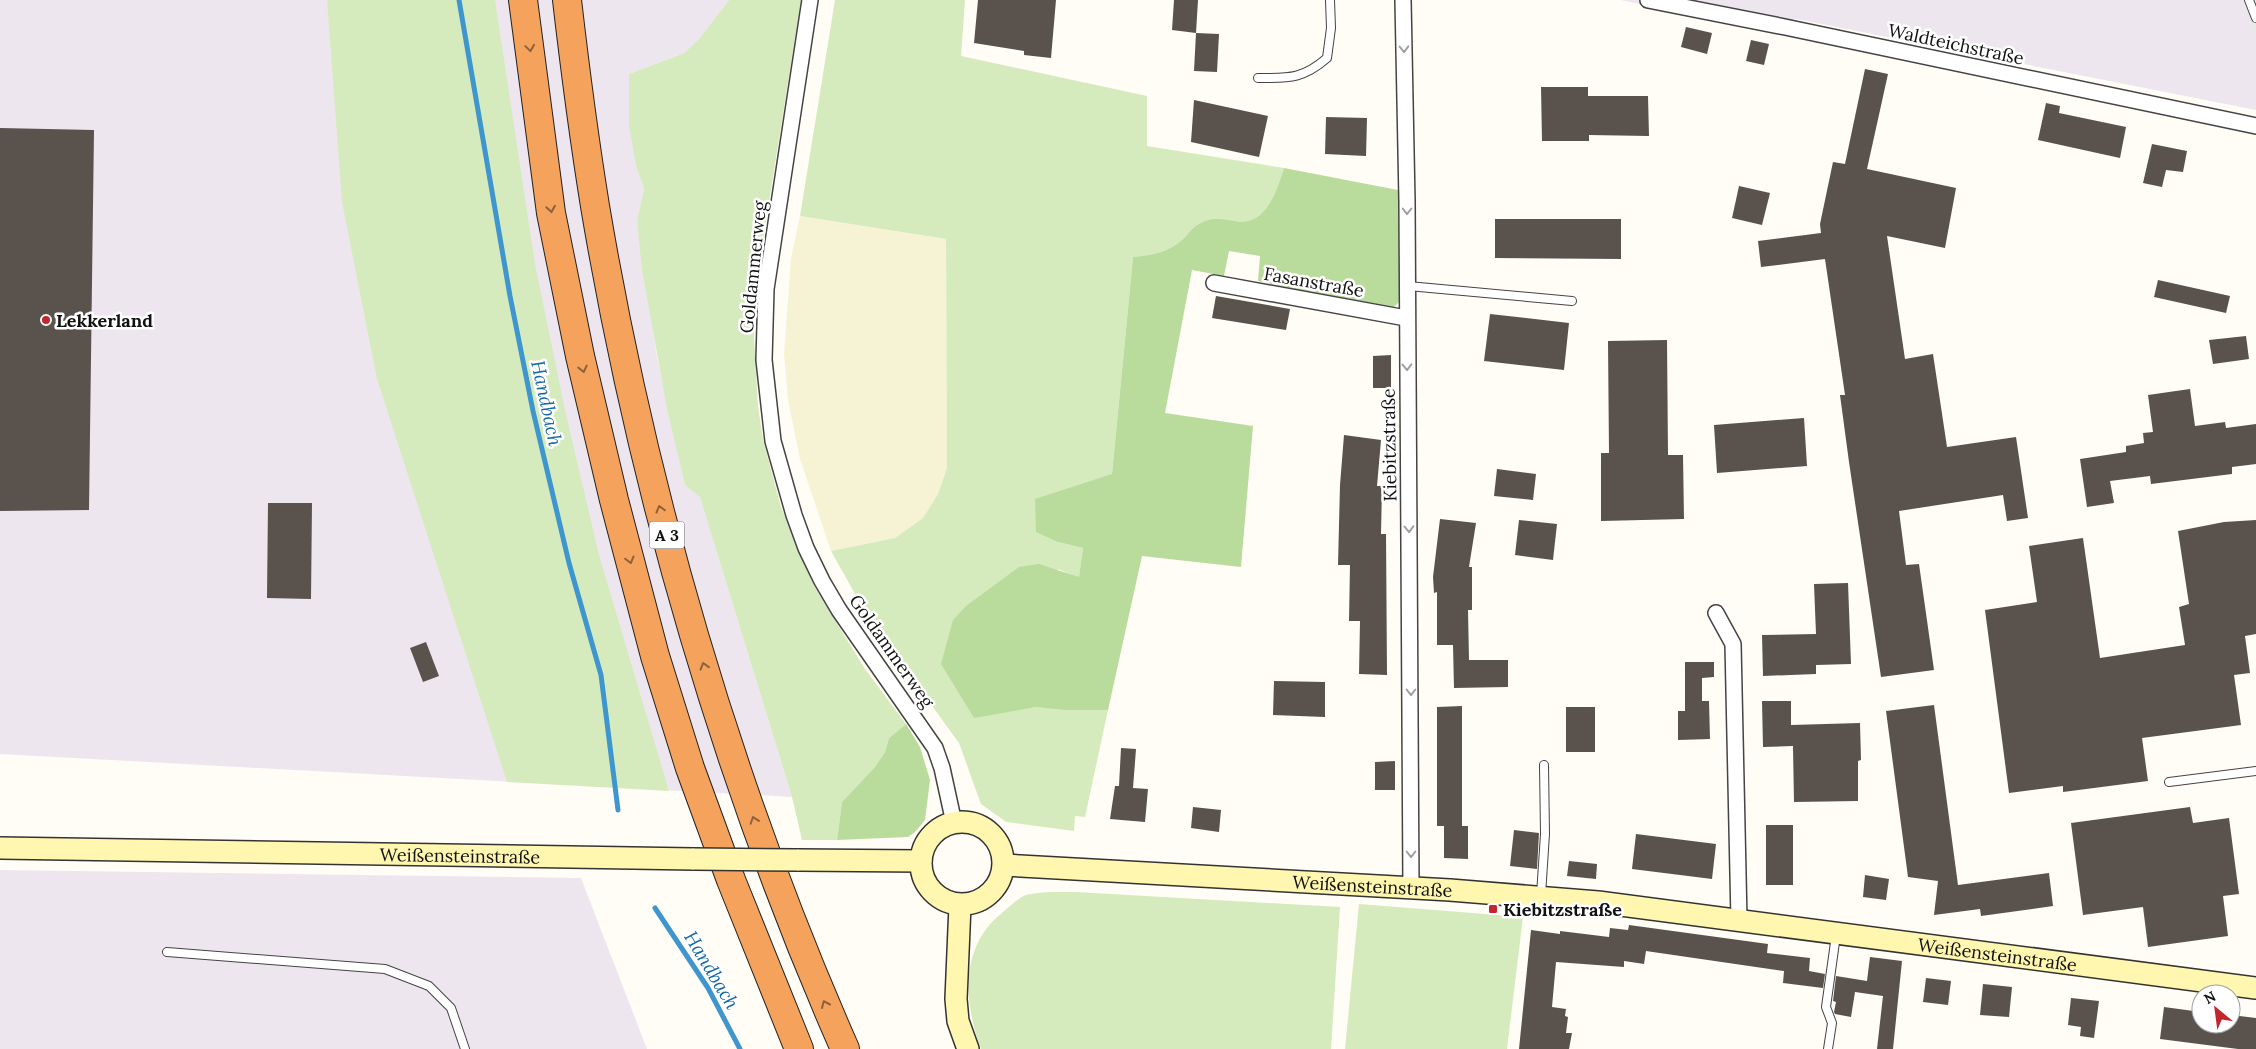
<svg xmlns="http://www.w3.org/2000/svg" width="2256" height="1049" font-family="Lora,serif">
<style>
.industrial{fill:#eee6ef}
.farmland{fill:#f6f3d4}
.green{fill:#d5ebbd}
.forest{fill:#b9dc9c}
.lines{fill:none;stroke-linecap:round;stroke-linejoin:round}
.stream{stroke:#3f96cf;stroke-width:5}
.building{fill:#5a524d}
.lane-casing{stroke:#444;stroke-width:10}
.street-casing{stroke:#444;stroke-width:18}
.secondary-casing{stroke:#333;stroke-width:24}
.highway-casing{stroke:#222;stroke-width:30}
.lane{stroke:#fff;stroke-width:8}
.street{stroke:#fff;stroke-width:15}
.secondary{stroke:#fff6b0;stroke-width:21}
.highway{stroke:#f5a25d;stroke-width:28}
.secondary-bridge-casing{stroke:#333;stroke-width:24;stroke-linecap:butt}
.secondary-bridge{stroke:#fff6b0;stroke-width:21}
.oneway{stroke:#8e613b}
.oneway2{stroke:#a0a0a0}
.poi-dot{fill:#c4262e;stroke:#fff;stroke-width:2}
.labels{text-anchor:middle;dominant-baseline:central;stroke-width:5;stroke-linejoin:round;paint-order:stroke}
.shield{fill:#fff;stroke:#585858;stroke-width:1}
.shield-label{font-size:16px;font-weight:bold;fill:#111}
.street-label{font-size:18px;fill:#111;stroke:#fff}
.poi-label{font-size:18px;font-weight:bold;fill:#111;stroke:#fff;text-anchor:start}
.water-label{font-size:19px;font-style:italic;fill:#1768a6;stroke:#fff}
</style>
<rect width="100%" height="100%" fill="#fffdf5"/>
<g class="industrial">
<polygon points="0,0 729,0 698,40 684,53 629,74 636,166 644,189 637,220 657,357 685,485 700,496 792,797 0,754"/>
<polygon points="1621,0 2256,0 2256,110 1796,19 1767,31"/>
<polygon points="0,870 581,878 647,1049 0,1049"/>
</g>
<polygon class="farmland" points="800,216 946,239 947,468 938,494 923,518 895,538 831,551 800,459 788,400 784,354 791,258"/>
<g class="green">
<polygon points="327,0 495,0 535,264 565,410 599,555 669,791 507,782 377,379 342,202"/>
<polygon points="729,0 801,0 757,278 754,338 758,406 763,440 781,507 814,586 865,669 906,724 889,738 885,752 875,767 842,802 837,840 802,840 792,797 700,497 685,485 667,409 642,270 637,220 644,189 636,166 629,125 629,74 684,53 698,40"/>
<path d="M835,0H965L961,56L1147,96V146L1284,168C1277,190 1266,227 1235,221C1223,219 1211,216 1199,224C1192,227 1188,235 1182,240C1167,253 1152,255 1133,257L1112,474L1058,542L1083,548L1079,578L1058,569L1018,709L1036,707L1108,710L1085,817L1075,816L1074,831L1006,822L981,804L959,743L879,633L859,601L831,551L895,538L923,518L938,494L947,468L946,239L800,216Z"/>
<path d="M1076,892L1340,907L1331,1049H981C964,1003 959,947 1002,913C1009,907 1018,898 1026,895C1042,891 1059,892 1076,892Z"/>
<polygon points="1359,904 1523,917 1507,1049 1345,1049"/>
</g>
<g class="forest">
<path d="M1284,168L1398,190L1401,300L1392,309L1384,310L1258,281L1260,256L1229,251L1224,276L1192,270L1165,413L1253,426L1241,567L1142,556L1108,710H1067L1036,707L974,718L941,664L953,620L966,606L1019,567L1039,564L1079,577L1083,548L1058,542L1036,532L1035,499L1112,474L1133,257C1152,255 1167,253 1182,240C1188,235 1192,227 1199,224C1211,216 1223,219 1235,221C1266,227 1277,190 1284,168Z"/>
<polygon points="906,724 920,747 930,780 925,820 915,832 908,837 837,840 842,802 875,767 885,752 889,738"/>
</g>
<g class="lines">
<g class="stream">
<polyline points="459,0 510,296 533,411 569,563 601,675 618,810"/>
<polyline points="655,908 708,988 740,1049"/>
</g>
</g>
<g class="building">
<polygon points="978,0 1056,0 1051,58 1024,55 1024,51 974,43"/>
<polygon points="1174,0 1198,0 1196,33 1219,34 1217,72 1194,71 1196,33 1172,30"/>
<polygon points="1686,27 1712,33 1707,54 1681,47"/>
<polygon points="1751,40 1769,44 1764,65 1746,61"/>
<polygon points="1865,69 1888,74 1867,169 1956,188 1945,248 1887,236 1905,359 1933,354 1947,447 2016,437 2028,518 2007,521 2003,495 1899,511 1906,565 1919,564 1934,670 1881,677 1849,462 1840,395 1845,395 1825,259 1761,267 1758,241 1821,233 1820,224 1833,162 1845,164"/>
<polygon points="1541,87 1588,87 1588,96 1648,96 1649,136 1589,135 1589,141 1542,141"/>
<polygon points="1194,100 1268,116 1259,157 1191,142"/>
<polygon points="2046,103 2060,106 2059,113 2126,127 2120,158 2038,140"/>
<polygon points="1326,117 1367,118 1366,156 1325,154"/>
<polygon points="0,128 94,130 89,510 0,511"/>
<polygon points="2152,144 2187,151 2183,172 2166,170 2162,187 2143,183"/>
<polygon points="1739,186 1770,193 1762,225 1732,218"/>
<polygon points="1495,219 1621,219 1621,259 1495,258"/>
<polygon points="2158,280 2230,296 2226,313 2154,297"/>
<polygon points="1216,296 1290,309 1286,330 1212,318"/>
<polygon points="1490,314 1569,323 1564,370 1484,361"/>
<polygon points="2246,336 2249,359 2213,364 2209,340"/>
<polygon points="1667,340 1668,455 1683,455 1684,519 1601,521 1601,453 1609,453 1608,341"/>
<polygon points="1391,355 1391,388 1373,388 1373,356"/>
<polygon points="2190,389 2195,426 2225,422 2226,428 2256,424 2256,464 2232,467 2232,474 2151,484 2150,476 2110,481 2114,503 2087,507 2080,459 2126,452 2126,446 2144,443 2143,433 2153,432 2148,395"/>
<polygon points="1804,418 1807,466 1717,473 1714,425"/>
<polygon points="1344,435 1381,440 1377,486 1382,486 1381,534 1386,534 1387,675 1359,674 1360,621 1349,621 1350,565 1338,565 1340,485"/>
<polygon points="1497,469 1536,474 1533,500 1494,496"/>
<polygon points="268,503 312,503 311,599 267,598"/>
<polygon points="1440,519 1476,523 1469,567 1472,567 1472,610 1468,610 1469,660 1508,660 1508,687 1454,688 1453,645 1437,645 1437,592 1434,593 1433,577"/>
<polygon points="1519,520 1557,524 1553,560 1515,555"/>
<polygon points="2256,520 2256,634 2245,636 2250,673 2234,675 2241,725 2142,738 2148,781 2063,792 2063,786 2009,793 1985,610 2037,602 2029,546 2083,538 2100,658 2185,645 2179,607 2189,604 2178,531 2224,522"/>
<polygon points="1848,583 1851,664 1816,665 1816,674 1763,676 1762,635 1816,634 1814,584"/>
<polygon points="426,642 439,676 423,682 410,648"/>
<polygon points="1685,662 1714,662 1714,677 1702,678 1702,701 1709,701 1710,739 1678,740 1678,711 1685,711"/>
<polygon points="1274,681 1325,682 1325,717 1273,715"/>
<polygon points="1762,701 1791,701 1791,725 1860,723 1861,760 1858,761 1858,801 1794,802 1793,746 1763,747"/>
<polygon points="1934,705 1958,885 2049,873 2053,906 1981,916 1980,909 1934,915 1938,881 1908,877 1886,711"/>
<polygon points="1462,706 1462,826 1468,826 1468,859 1444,858 1444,826 1437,826 1437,707"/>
<rect x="1566" y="707" width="29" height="45"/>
<polygon points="1121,748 1136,749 1133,788 1148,789 1145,822 1110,819 1115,786 1119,786"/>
<polygon points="1395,761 1395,790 1375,790 1375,762"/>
<polygon points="1193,807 1221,810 1219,832 1191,828"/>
<polygon points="2190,807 2193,823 2229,818 2239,894 2223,896 2228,936 2148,947 2143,907 2083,915 2071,823"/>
<rect x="1766" y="825" width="27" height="60"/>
<polygon points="1514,830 1539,833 1537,869 1510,866"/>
<polygon points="1636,834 1716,844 1712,879 1632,869"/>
<polygon points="1569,861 1597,864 1596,879 1567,876"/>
<polygon points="1865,875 1889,879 1886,900 1863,897"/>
<polygon points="1629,925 1768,944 1767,953 1810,958 1809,971 1825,974 1823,988 1783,983 1784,971 1646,951 1644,964 1624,961 1624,967 1556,962 1552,1007 1566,1009 1565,1016 1568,1017 1566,1033 1572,1033 1569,1049 1519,1049 1531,930 1560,934 1560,931 1609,937 1610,928 1628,930"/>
<polygon points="1870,957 1902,961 1893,1049 1877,1049 1883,996 1855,992 1851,1017 1835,1014 1834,1012 1836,1002 1833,1001 1836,976 1867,981"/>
<polygon points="1926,978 1951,981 1948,1005 1923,1002"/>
<polygon points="1983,984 2012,987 2009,1017 1980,1015"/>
<polygon points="2071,998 2099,1001 2094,1038 2080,1036 2081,1027 2068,1025"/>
<polygon points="2164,1007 2201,1012 2201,1024 2231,1024 2231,1015 2256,1018 2256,1049 2238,1049 2160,1039"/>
</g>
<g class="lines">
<defs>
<g id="lane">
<polyline points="2249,0 2256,18"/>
<path d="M1258,78C1289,78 1303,79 1327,58L1331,28L1330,0"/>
<polyline points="1408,286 1572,301"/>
<polyline points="2169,782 2256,771"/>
<polyline points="1541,895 1545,834 1544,765"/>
<polyline points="167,952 385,969 429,986 451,1008 465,1049"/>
<polyline points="1828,1049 1832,1023 1826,1007 1836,935"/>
</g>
<g id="street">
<polyline points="810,0 766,289 764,360 773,441 794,515 806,548 822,581 839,610 935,748 942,768 954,823"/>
<polyline points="1403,0 1407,201 1411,889"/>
<polyline points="1648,0 1785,27 2256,126"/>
<polyline points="1214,283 1406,318"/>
<polyline points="1716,613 1733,644 1739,920"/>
</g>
<g id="secondary">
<circle cx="962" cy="863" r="41"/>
<path id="s1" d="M0,848L694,859"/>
<polyline points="797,860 921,861"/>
<path id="s2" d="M1004,865L1450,890L1598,902L2256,988"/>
<polyline points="960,905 956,999 958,1021 968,1049"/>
</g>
<g id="highway">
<polyline points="523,0 551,213 580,356 614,500 655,656 690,768 731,880 799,1049"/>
<path d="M567,0C575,69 584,138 595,206C643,492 728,784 845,1049"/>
</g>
</defs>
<use href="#lane" class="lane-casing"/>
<use href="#street" class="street-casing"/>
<use href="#secondary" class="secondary-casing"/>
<use href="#highway" class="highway-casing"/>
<use href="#lane" class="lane"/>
<use href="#street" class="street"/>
<use href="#secondary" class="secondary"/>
<use href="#highway" class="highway"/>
<defs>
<polyline id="secondary-bridge" points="694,859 797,860"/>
</defs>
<use href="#secondary-bridge" class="secondary-bridge-casing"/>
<use href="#secondary-bridge" class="secondary-bridge"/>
</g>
<defs><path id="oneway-chevron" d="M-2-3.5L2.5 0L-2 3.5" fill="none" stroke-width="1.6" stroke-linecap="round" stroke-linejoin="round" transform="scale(1.25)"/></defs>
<g class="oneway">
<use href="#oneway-chevron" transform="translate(530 48) rotate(82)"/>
<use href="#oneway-chevron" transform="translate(551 209) rotate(81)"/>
<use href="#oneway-chevron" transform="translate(583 369) rotate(77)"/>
<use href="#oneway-chevron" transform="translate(660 509) rotate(-105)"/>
<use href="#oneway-chevron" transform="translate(630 560) rotate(75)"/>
<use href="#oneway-chevron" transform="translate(704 666) rotate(-107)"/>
<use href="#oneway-chevron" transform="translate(754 820) rotate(-109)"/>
<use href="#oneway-chevron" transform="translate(825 1004) rotate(-114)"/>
</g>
<g class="oneway2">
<use href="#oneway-chevron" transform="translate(1404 49) rotate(89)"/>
<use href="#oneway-chevron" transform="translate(1407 211) rotate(90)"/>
<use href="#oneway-chevron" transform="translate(1407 367) rotate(89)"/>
<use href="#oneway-chevron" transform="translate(1409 529) rotate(89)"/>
<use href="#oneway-chevron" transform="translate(1411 692) rotate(90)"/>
<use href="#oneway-chevron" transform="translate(1411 854) rotate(90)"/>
</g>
<g class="poi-dot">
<circle cx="46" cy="320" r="5"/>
<rect x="1488" y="904" width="10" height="10" rx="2.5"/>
</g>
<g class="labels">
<rect class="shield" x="649.5" y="521.5" width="35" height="27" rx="4"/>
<g class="shield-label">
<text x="667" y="535">A 3</text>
</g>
<g class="street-label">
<text transform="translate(1956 44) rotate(12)">Waldteichstraße</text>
<text transform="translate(753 267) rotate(-84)">Goldammerweg</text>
<text transform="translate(1314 282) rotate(10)">Fasanstraße</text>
<text transform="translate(1389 445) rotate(-91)">Kiebitzstraße</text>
<text transform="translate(892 651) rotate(55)">Goldammerweg</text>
<text stroke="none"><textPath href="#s1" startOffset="460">Weißensteinstraße</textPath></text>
<text stroke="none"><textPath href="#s2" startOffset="369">Weißensteinstraße</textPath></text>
<text stroke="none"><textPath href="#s2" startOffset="998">Weißensteinstraße</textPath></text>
</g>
<g class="poi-label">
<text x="56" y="320">Lekkerland</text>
<text x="1503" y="909">Kiebitzstraße</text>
</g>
<g class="water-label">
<text transform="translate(547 403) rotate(78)">Handbach</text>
<text transform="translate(712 970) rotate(59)">Handbach</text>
</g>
</g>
<g transform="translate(2216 1009) rotate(331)"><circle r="24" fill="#ffffff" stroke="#a0a0a0"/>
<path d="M0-4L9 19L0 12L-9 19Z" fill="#c4262e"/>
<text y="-8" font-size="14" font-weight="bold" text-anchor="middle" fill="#111111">N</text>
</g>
</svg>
